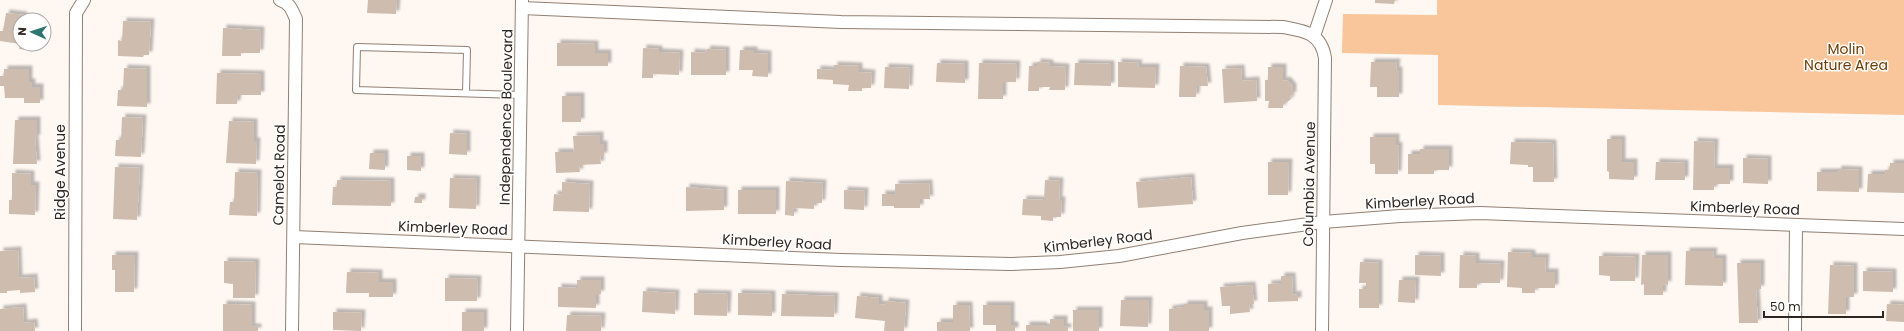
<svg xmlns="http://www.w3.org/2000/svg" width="1904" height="331" font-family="Poppins,sans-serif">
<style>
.green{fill:#f9c59b}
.building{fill:#cebcae;filter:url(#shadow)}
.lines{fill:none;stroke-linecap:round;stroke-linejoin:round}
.service-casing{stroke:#908073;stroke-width:8}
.minor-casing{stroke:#908073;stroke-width:14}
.service{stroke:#fff;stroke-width:6}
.minor{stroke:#fff;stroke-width:12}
.labels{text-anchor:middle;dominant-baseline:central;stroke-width:3;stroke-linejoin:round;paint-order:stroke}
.park-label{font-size:14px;fill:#6d3c05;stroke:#fff}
.street-label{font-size:14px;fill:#2d2621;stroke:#fff}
</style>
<defs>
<filter id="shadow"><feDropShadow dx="3.5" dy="-3.5" stdDeviation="1" flood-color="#0004"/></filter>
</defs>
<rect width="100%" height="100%" fill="#fff7f2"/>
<polygon class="green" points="1437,0 1904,0 1904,115 1438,105 1438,55 1342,53 1343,14 1437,15"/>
<g class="building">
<polygon points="368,0 397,0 396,14 367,13"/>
<polygon points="1375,0 1395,0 1394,4 1375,3"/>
<polygon points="6,13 24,15 23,20 20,20 20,44 0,41 0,31 3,31"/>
<polygon points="123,21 151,22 149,55 144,55 143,57 118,56 118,40 122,41"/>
<polygon points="223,28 261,30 260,53 241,53 241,56 222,56"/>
<polygon points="557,43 595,44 595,53 608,53 608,66 557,66"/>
<polygon points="20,44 36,44 35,51 19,49"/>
<polygon points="643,48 659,49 659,52 680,53 679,75 653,74 653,78 642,78"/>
<polygon points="707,49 726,50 726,75 691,75 691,52 706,53"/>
<polygon points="740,50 754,50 754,53 768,54 768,77 752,76 753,70 739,70"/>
<polygon points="1037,62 1050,63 1050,66 1066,67 1065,90 1049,90 1050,87 1039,87 1039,91 1028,91 1029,66 1037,66"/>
<polygon points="1118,62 1139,63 1138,67 1156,67 1155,88 1118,87"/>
<polygon points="1371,62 1397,62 1396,70 1399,70 1399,97 1377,97 1377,87 1370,87"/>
<polygon points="937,63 965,64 965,83 936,82"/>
<polygon points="979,63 1017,64 1016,82 1003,82 1003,99 978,99"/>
<polygon points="1075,63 1111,64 1111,86 1074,85"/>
<polygon points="834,65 859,66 859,72 872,73 871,88 862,88 862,91 848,91 849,85 833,84 833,80 817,79 817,69 834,70"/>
<polygon points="1180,66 1206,67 1208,86 1197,86 1196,97 1179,97"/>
<polygon points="885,67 910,68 909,89 884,88"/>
<polygon points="1268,67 1283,67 1283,81 1287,80 1293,87 1293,95 1290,96 1291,99 1283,105 1283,108 1268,108 1269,101 1265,101 1265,80 1268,80"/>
<polygon points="124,68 147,69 147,107 117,106 118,90 123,90"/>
<polygon points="1241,68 1242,81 1256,80 1257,101 1224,103 1222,69"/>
<polygon points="4,69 29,69 29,82 32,82 32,87 40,87 40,103 24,103 24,98 5,98 4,86 0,86 0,76 4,76"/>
<polygon points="217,73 261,74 261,95 238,95 237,104 216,104"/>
<rect x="562" y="96" width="19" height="26"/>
<polygon points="122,117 143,118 141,157 115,156 116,140 121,140"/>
<polygon points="15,120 37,120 37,138 35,138 37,164 13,164"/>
<polygon points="229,121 254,122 254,141 257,141 256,164 226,163"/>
<polygon points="450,133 467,134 467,155 449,154"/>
<polygon points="600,135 600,144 604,144 604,156 600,156 601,164 579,165 580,172 556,173 555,152 574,152 573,136"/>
<polygon points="1370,137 1396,137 1396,146 1399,145 1398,174 1375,174 1375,164 1370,164"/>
<polygon points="1607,139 1622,139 1622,162 1634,162 1634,180 1609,179 1609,172 1607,171"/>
<polygon points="1694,141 1715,142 1714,168 1730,168 1730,184 1714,184 1714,190 1693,190"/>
<polygon points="1511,142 1553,143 1554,182 1533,182 1533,167 1528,167 1528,165 1510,164"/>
<polygon points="1420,149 1449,149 1449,170 1434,170 1434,174 1408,174 1408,154 1420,154"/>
<polygon points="370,153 385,153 385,170 369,169"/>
<polygon points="407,156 421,156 421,171 407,170"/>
<polygon points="1743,158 1768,159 1768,184 1743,183"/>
<polygon points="1268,162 1289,162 1288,195 1268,195"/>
<polygon points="1656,162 1685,163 1685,180 1655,180"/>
<polygon points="1890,163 1904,163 1904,193 1867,192 1868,174 1885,174 1885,170 1890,170"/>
<polygon points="115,167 140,168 137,220 113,219"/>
<polygon points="1838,169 1859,170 1859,192 1817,191 1817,172 1838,172"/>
<polygon points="235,172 258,173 257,216 229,215 230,202 234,202"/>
<polygon points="12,173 31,174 31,185 36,185 35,215 9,214 9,200 12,200"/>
<polygon points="1191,177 1193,204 1138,208 1136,182"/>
<polygon points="450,178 477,179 476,209 449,208"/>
<polygon points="337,180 391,181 391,206 332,205 333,187 337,187"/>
<polygon points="1045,180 1060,181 1059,200 1062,200 1061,217 1053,217 1053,221 1041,220 1041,216 1022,215 1023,199 1044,200"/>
<polygon points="786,181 823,183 822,203 814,203 814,209 794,208 794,216 785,215"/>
<polygon points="562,182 590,184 589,212 553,211 554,194 562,195"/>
<polygon points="929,183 930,199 920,199 920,208 894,208 894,206 882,206 882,194 895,194 895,184"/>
<polygon points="686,187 724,190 724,210 686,211"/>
<rect x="738" y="190" width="38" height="24"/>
<polygon points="844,190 865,191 864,210 844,209"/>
<polygon points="415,197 422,197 422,203 414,203"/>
<polygon points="18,250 19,278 34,277 35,292 20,293 20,290 7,291 7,293 0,293 0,251"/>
<polygon points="1686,251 1714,251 1713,258 1723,258 1723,286 1685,285"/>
<polygon points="1508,252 1532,253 1532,257 1546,257 1545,272 1555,272 1555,288 1535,288 1535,293 1522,293 1522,288 1507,287"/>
<polygon points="112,255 135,255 134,292 115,292 115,270 112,270"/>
<polygon points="1415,255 1441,256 1441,276 1415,275"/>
<polygon points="1460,255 1476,256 1476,263 1501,264 1500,283 1477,283 1477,288 1459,288"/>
<polygon points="1642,255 1668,255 1668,285 1663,284 1663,295 1644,295 1644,284 1641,285"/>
<polygon points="1599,256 1636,257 1635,281 1610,281 1610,276 1599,275"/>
<polygon points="224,261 256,262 255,298 233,298 233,284 224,283"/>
<polygon points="1360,262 1379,263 1379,308 1359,308 1359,289 1366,289 1366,283 1359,283"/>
<polygon points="1737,263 1761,263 1761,289 1756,289 1758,323 1739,323"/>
<polygon points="1830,265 1854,266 1854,297 1846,297 1846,314 1828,314"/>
<polygon points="1863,271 1893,272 1893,292 1863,291"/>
<polygon points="347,272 379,273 379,282 393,282 393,297 369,297 369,293 346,293"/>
<polygon points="1281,276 1292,276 1293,295 1298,294 1298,301 1268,302 1268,284 1281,283"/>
<polygon points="445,278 478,279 477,301 445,301"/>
<polygon points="577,280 601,280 601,294 596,294 596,308 558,307 558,287 577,288"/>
<polygon points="1399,280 1416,280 1415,303 1398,302"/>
<polygon points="1252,285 1254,304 1249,304 1250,312 1230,314 1230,306 1222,306 1220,287"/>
<polygon points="643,291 676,293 675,314 642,312"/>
<polygon points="694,293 728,294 727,316 694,315"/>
<polygon points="738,293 772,294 772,316 738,315"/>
<polygon points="782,294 835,296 834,317 781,316"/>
<polygon points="857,296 879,298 879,304 885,305 885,301 906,303 904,331 884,331 885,321 855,318"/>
<polygon points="1121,300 1149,300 1148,327 1120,326"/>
<polygon points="223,304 252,305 252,327 258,327 258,331 223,331"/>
<polygon points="1184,304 1204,304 1204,310 1209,310 1209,331 1169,331 1169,309 1184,307"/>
<polygon points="1887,304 1904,305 1904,322 1886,321"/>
<polygon points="953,305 969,305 970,331 937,331 937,322 953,322"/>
<polygon points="983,305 1011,305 1011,325 1015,325 1015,331 996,331 996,325 983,325"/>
<polygon points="23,307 24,323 34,322 35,331 0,331 0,309"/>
<rect x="1073" y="310" width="26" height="21"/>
<polygon points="333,312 362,313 361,331 333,330"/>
<rect x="462" y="312" width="22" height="19"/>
<polygon points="567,315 602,316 601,331 566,331"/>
<polygon points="1050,319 1064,319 1064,327 1068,327 1068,331 1026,331 1026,325 1043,325 1044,327 1050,327"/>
</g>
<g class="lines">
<defs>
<polyline id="service" points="466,93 467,50 357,47 356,90 521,95"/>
<g id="minor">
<path d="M280,0C290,3 292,10 296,19L292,331"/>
<path d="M522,8L841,22L1283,27C1305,31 1321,33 1325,58L1322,331"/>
<polyline points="1314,36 1326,0"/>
<polyline points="294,237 841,260 1011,264 1060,262 1119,256 1242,233 1323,222 1400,216 1480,213 1904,229"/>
<polyline points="75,331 76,13 84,0"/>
<polyline points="517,331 522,0"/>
<polyline points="1795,331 1796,225"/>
</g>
</defs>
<use href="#service" class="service-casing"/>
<use href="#minor" class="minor-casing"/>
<use href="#service" class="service"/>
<use href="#minor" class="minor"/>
</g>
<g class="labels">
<g class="park-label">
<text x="1846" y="49">Molin<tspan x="1846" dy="16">Nature Area</tspan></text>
</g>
<g class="street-label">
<text transform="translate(506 117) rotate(-89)">Independence Boulevard</text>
<text transform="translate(60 172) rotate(-90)">Ridge Avenue</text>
<text transform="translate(279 175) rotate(-89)">Camelot Road</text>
<text transform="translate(1309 184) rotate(-89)">Columbia Avenue</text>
<text transform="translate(1420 201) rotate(-3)">Kimberley Road</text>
<text transform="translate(1745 208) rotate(2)">Kimberley Road</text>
<text transform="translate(453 228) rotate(2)">Kimberley Road</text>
<text transform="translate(1098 241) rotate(-7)">Kimberley Road</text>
<text transform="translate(777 242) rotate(3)">Kimberley Road</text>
</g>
</g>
<g transform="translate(32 32) rotate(273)"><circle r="19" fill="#ffffff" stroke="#aba8a6"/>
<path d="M0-3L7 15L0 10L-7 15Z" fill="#2d7670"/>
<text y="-6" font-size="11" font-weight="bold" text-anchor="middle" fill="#2d2621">N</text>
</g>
<path d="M1764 311v6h119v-6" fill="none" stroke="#2d2621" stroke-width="2"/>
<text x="1770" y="311" font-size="12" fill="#2d2621" stroke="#ffffff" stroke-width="3" paint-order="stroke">50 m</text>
</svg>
